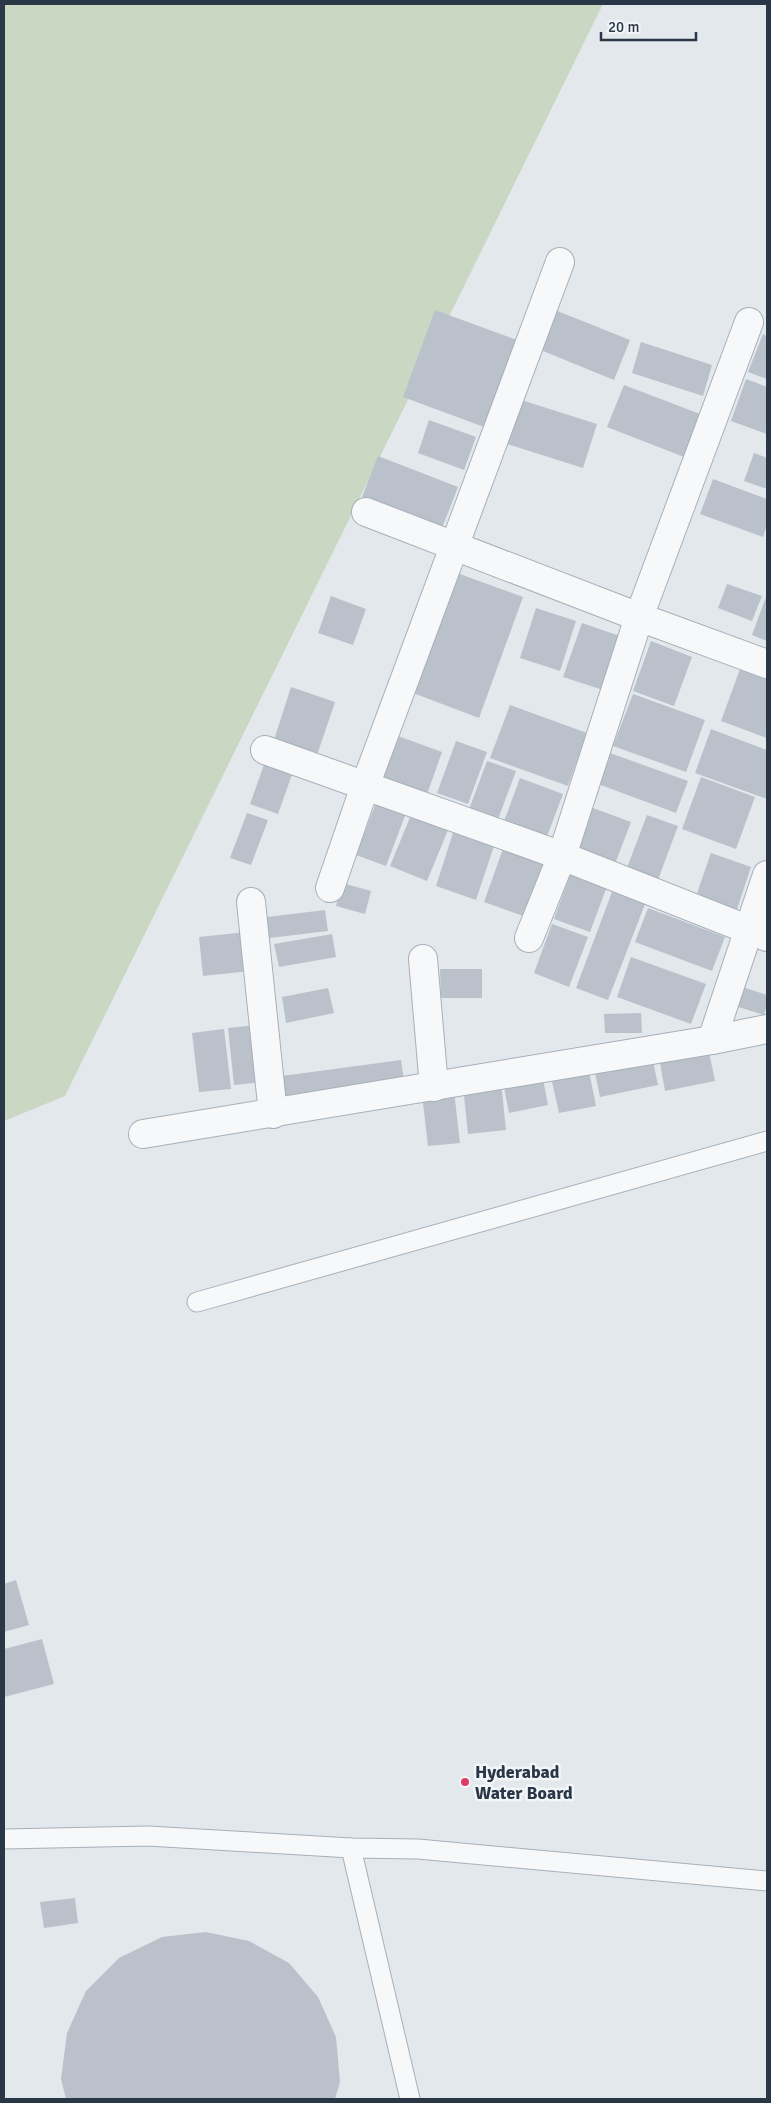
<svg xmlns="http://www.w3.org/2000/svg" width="771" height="2103" font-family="Signika,sans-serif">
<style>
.green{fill:#cad7c3}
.building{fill:#bac1cb}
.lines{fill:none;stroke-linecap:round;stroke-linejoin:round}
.service-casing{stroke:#a7afb8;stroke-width:21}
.minor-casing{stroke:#a7afb8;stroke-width:30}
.service{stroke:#f7f8fa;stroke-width:19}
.minor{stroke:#f7f8fa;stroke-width:28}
.poi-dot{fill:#dd3d64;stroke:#f3f6f9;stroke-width:2}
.labels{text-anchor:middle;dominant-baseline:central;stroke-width:5;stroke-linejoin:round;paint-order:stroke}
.poi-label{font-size:18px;font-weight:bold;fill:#293747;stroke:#f3f6f9;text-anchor:start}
</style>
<rect width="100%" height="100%" fill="#e3e8ed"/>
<polygon class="green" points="4,4 603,4 65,1096 4,1121"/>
<g class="building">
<polygon points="435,310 517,340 484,427 403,397"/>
<polygon points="555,310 630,340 614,380 538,349"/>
<polygon points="763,334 767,336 767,379 748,372"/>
<polygon points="641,342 712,365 703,396 632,373"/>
<polygon points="746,379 767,387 767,434 731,421"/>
<polygon points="624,385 700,414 684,457 607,427"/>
<polygon points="518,399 597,424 583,468 504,443"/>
<polygon points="429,420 476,437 464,470 418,453"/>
<polygon points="754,453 767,458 767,489 744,481"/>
<polygon points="378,456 458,487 442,528 362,497"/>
<polygon points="713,479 767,499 767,525 763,537 700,514"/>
<polygon points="457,573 523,597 479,718 413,693"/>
<polygon points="727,584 762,596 752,621 718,608"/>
<polygon points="767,594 767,641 752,635"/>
<polygon points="331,596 366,609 353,645 318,633"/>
<polygon points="536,608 576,621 560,671 520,658"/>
<polygon points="582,623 620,636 603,690 563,677"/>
<polygon points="651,641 692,657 674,706 633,691"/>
<polygon points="740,669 767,679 767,738 721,721"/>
<polygon points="291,687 335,702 317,755 274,740"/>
<polygon points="633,694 705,720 686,772 613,746"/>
<polygon points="510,705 587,733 568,786 490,758"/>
<polygon points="711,729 767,750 767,799 695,773"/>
<polygon points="398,736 442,752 425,800 381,784"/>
<polygon points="456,741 487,752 468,804 437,793"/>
<polygon points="610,753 688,781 676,813 598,784"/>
<polygon points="266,759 294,769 278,814 250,804"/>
<polygon points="487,761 516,771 497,822 468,812"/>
<polygon points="701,777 755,797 736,849 682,829"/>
<polygon points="520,778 563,794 546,839 503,824"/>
<polygon points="376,803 406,813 386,866 356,855"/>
<polygon points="590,807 631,822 613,869 573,854"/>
<polygon points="247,813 268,820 251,865 230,858"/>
<polygon points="411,815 448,830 427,881 390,866"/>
<polygon points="647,815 678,826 656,885 625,873"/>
<polygon points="453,833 494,846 476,900 436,886"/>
<polygon points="504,846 547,861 526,917 484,902"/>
<polygon points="711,853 751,867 735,915 694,902"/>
<polygon points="570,875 606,889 590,932 554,919"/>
<polygon points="342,883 371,891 365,914 336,906"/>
<polygon points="612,892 645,904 608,1000 576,988"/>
<polygon points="648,908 725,937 712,971 635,942"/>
<polygon points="325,910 328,931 269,938 267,917"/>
<polygon points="552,924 588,937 569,987 534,973"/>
<polygon points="246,932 250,971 203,976 199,937"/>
<polygon points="332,934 336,957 279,967 274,944"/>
<polygon points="631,957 706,984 691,1024 617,997"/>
<polygon points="440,969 482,969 482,998 441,998"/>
<polygon points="739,986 767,995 767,1005 764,1015 732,1005"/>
<polygon points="328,988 334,1013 286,1023 282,997"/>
<polygon points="641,1013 642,1033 605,1033 604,1014"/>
<polygon points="257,1025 263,1082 234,1085 228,1028"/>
<polygon points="224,1029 231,1089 199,1092 192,1033"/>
<polygon points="708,1047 715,1081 665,1091 659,1057"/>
<polygon points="652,1056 658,1085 600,1097 594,1068"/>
<polygon points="401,1060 405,1087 286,1104 282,1076"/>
<polygon points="588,1066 596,1106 559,1113 550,1073"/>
<polygon points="542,1074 548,1105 509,1113 503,1082"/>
<polygon points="501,1082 506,1130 468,1134 463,1086"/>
<polygon points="454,1091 460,1143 428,1146 422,1094"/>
<polygon points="16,1580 29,1625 4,1632 4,1584"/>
<polygon points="42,1639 54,1684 4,1697 4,1649"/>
<polygon points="75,1898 78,1923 44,1928 40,1902"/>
<polygon points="206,1932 249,1941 289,1963 318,1997 336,2037 340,2082 335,2099 66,2099 61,2079 67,2033 86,1991 119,1958 162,1937"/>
</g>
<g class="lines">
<defs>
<g id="service">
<polyline points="197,1302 767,1141"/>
<polyline points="4,1839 148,1836 351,1848 418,1849 767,1881"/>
<polyline points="351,1848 410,2099"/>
</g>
<g id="minor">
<polyline points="366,512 639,617 767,664"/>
<polyline points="265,750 562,856 767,937"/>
<polyline points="330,888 365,786 560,262"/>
<polyline points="251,902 273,1114"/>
<polyline points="529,938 562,856 639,617 749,322"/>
<polyline points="423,959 434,1087"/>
<polyline points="712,1040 767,875"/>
<polyline points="143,1134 712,1040 767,1029"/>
</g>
</defs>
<use href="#service" class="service-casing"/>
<use href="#minor" class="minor-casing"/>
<use href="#service" class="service"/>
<use href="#minor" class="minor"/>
</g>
<circle class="poi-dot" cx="465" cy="1782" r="5"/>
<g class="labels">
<g class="poi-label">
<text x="475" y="1772">Hyderabad<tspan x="475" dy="21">Water Board</tspan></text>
</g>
</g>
<rect width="771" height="2103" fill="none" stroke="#293747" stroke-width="10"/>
<path d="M601 32v8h95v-8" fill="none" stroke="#293747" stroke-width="2.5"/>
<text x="608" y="32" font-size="15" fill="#293747" stroke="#f3f6f9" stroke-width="4" paint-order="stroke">20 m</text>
</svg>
